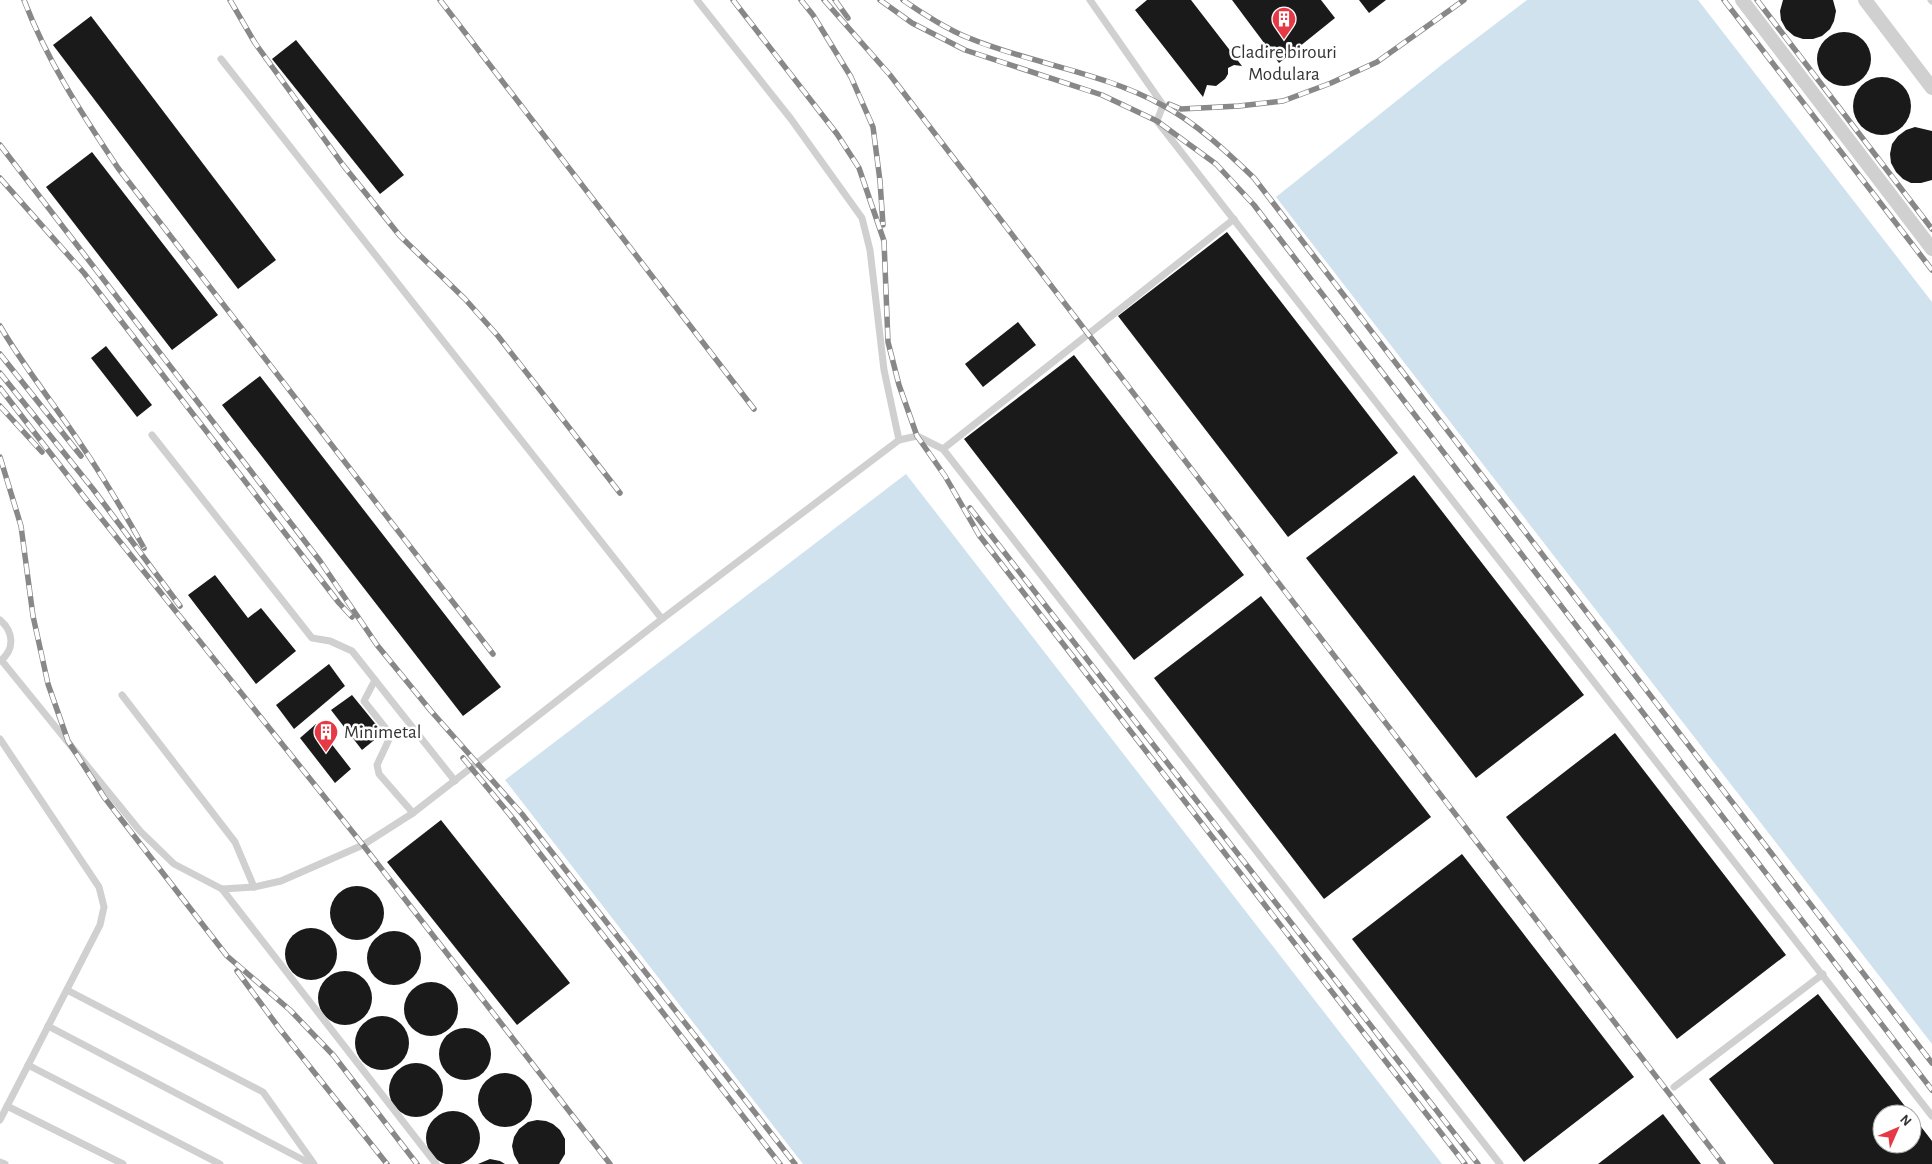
<svg xmlns="http://www.w3.org/2000/svg" width="1932" height="1164" font-family="'Alegreya Sans',sans-serif">
<style>
.water{fill:#cfe2ee}
.building{fill:#1a1a1a}
.lines{fill:none;stroke-linecap:round;stroke-linejoin:round}
.lane{stroke:#d0d0d0;stroke-width:7}
.street{stroke:#d0d0d0;stroke-width:14}
.rail-casing{stroke:#888;stroke-width:5.5}
.rail{stroke:#fff;stroke-width:4;stroke-dasharray:11;stroke-linecap:butt}
.labels{text-anchor:middle;dominant-baseline:central;stroke-width:5;stroke-linejoin:round;paint-order:stroke}
.poi-label{font-size:19px;fill:#333;stroke:#fff}
</style>
<rect width="100%" height="100%" fill="#fff"/>
<g class="water">
<polygon points="1527,0 1698,0 1932,302 1932,1044 1276,197 1444,63"/>
<polygon points="906,474 1442,1164 803,1164 505,780"/>
</g>
<g class="building">
<polygon points="1147,0 1191,0 1242,66 1234,65 1228,68 1228,74 1225,79 1216,86 1207,85 1203,97 1135,10"/>
<polygon points="1232,0 1321,0 1335,18 1279,63"/>
<polygon points="1359,0 1386,0 1369,13"/>
<polygon points="1783,0 1833,0 1836,11 1834,21 1830,29 1822,36 1813,39 1803,39 1794,36 1786,29 1781,20 1780,11"/>
<polygon points="91,16 276,260 238,289 53,45"/>
<circle cx="1844" cy="59" r="27"/>
<polygon points="296,40 404,175 380,194 272,59"/>
<circle cx="1882" cy="106" r="29"/>
<polygon points="1915,127 1932,131 1932,180 1921,183 1911,183 1903,179 1896,172 1891,163 1890,154 1892,144 1898,136 1906,130"/>
<polygon points="92,152 218,315 172,350 46,187"/>
<polygon points="1227,232 1398,453 1288,537 1118,316"/>
<polygon points="1018,322 1036,345 983,387 965,364"/>
<polygon points="106,346 152,405 137,417 91,358"/>
<polygon points="1074,355 1244,575 1134,660 964,439"/>
<polygon points="260,376 501,687 463,716 222,405"/>
<polygon points="1414,475 1584,695 1476,778 1306,558"/>
<polygon points="215,575 248,618 261,608 296,651 256,684 188,595"/>
<polygon points="1261,596 1431,817 1324,899 1154,678"/>
<polygon points="329,664 345,686 294,729 276,705"/>
<polygon points="352,695 383,733 362,750 331,710"/>
<polygon points="316,724 351,769 335,783 300,738"/>
<polygon points="1615,733 1786,955 1677,1039 1506,817"/>
<polygon points="441,820 570,983 517,1025 387,862"/>
<polygon points="1462,854 1634,1077 1524,1162 1352,939"/>
<circle cx="357" cy="913" r="27"/>
<circle cx="311" cy="954" r="26"/>
<circle cx="394" cy="958" r="27"/>
<circle cx="345" cy="998" r="27"/>
<circle cx="431" cy="1009" r="27"/>
<polygon points="1818,994 1911,1114 1882,1114 1882,1144 1912,1144 1912,1115 1932,1141 1932,1164 1774,1164 1709,1079"/>
<circle cx="382" cy="1043" r="27"/>
<circle cx="465" cy="1054" r="26"/>
<circle cx="416" cy="1090" r="27"/>
<circle cx="505" cy="1100" r="27"/>
<circle cx="453" cy="1138" r="27"/>
<polygon points="1663,1114 1701,1164 1598,1164"/>
<polygon points="537,1120 546,1121 553,1124 560,1130 565,1139 565,1154 559,1164 519,1164 514,1155 512,1146 514,1137 519,1129 528,1122"/>
<polygon points="490,1159 500,1161 505,1164 478,1164"/>
</g>
<g class="lines">
<g class="lane">
<polyline points="697,0 791,119 862,218 870,250 884,370 899,440"/>
<polyline points="1090,0 1163,105 1157,121 1932,1116"/>
<polyline points="1931,0 1932,1"/>
<polyline points="221,59 662,619"/>
<polyline points="152,435 312,638 330,641 352,651 455,781"/>
<polyline points="943,449 1500,1164"/>
<path d="M0,620C14,632 15,650 0,661"/>
<polyline points="2,661 140,831 174,864 222,889 254,887 281,881 363,845 413,813 662,619 899,440 917,436 943,449 1234,219"/>
<polyline points="375,680 364,701 391,735 377,765 379,774 413,813"/>
<polyline points="122,695 235,842 254,887"/>
<polyline points="0,739 99,887 104,907 100,925 0,1120"/>
<polyline points="222,889 436,1164"/>
<polyline points="67,990 263,1092 314,1164"/>
<polyline points="48,1026 311,1164"/>
<polyline points="28,1065 220,1164"/>
<polyline points="1674,1087 1823,974"/>
<polyline points="7,1106 123,1164"/>
<polyline points="0,1162 5,1164"/>
</g>
<g class="street">
<polyline points="1742,0 1932,249"/>
<polyline points="1865,0 1932,88"/>
</g>
<defs>
<g id="rail">
<path d="M24,0C47,61 82,114 118,168L493,654"/>
<polyline points="230,0 255,43 343,165 400,236 465,299 498,336 620,493"/>
<polyline points="440,0 754,409"/>
<polyline points="733,0 837,134 859,168 884,241 888,342 899,385 917,436 945,476 979,535 1465,1164"/>
<polyline points="801,0 813,15 851,77 873,127 880,181 883,225"/>
<polyline points="824,0 890,75 1723,1164"/>
<polyline points="835,0 848,18"/>
<polyline points="880,0 912,23 965,50 1102,95 1157,121 1216,164 1254,205 1932,1090"/>
<path d="M903,0C920,12 950,31 969,38C1032,64 1102,72 1162,105C1195,122 1227,152 1254,178L1932,1063"/>
<polyline points="1724,0 1932,270"/>
<polyline points="1757,0 1932,229"/>
<polyline points="1169,104 1181,109 1239,106 1283,101 1331,83 1377,62 1464,0"/>
<polyline points="0,145 320,561 377,645 431,711 522,814 795,1164"/>
<polyline points="0,178 84,273 339,603 352,617"/>
<path d="M0,326C24,367 54,404 80,443C103,477 124,512 144,548"/>
<polyline points="0,354 81,456"/>
<polyline points="0,373 93,489 180,606"/>
<polyline points="0,388 85,498 363,845 610,1164"/>
<polyline points="0,406 42,452"/>
<polyline points="0,457 21,526 33,616 48,684 68,741 104,797 227,956 290,1010 334,1056 417,1164"/>
<polyline points="970,508 1478,1164"/>
<polyline points="463,758 510,815 780,1164"/>
<polyline points="237,971 279,1028 387,1164"/>
</g>
</defs>
<use href="#rail" class="rail-casing"/>
<use href="#rail" class="rail"/>
</g>
<defs>
<symbol id="building-pin" viewBox="-11 -11 22 30"><path d="M0 17L-7.5 6A9.5 9.5 0 1 1 7.5 6Z" fill="#e63946" stroke="#fff"/><path d="M-4-6H4V6H1V3H-1V6H-4ZM-2.5-4.3h1.7v1.8h-1.7ZM.8-4.3h1.7v1.8H.8ZM-2.5-1h1.7V.8h-1.7ZM.8-1h1.7V.8H.8Z" fill="#fff"/></symbol>
</defs>
<g fill-rule="evenodd">
<use href="#building-pin" x="1270" y="5" width="28" height="38"/>
<use href="#building-pin" x="312" y="718" width="28" height="38"/>
</g>
<g class="labels">
<g class="poi-label">
<text x="1284" y="52">Cladire birouri<tspan x="1284" dy="22">Modulara</tspan></text>
<text x="344" y="732" text-anchor="start">Minimetal</text>
</g>
</g>
<g transform="translate(1897 1129) rotate(45)"><circle r="24" fill="#ffffff" stroke="#adadad"/>
<path d="M0-4L9 19L0 12L-9 19Z" fill="#e63946"/>
<text y="-8" font-size="14" font-weight="bold" text-anchor="middle" fill="#333333">N</text>
</g>
</svg>
